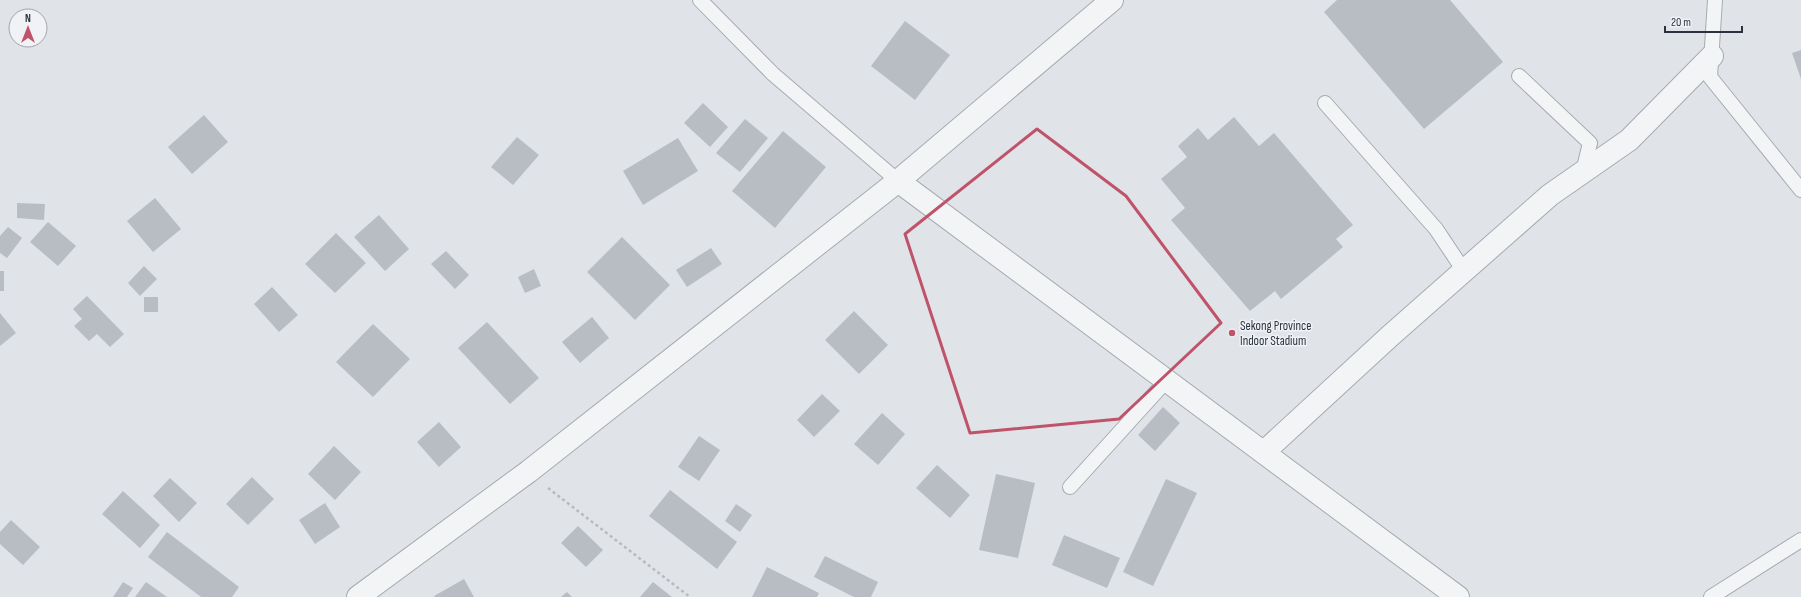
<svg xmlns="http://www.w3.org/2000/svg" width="1801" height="597" font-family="'Sofia Sans Condensed',sans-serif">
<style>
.building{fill:#b8bdc4}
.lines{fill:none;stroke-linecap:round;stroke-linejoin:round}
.service-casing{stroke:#a6abb1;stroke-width:16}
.minor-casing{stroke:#a6abb1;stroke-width:24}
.path{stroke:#b7babe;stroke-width:2.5;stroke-dasharray:3 3;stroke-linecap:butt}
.service{stroke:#f3f4f6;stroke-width:14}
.minor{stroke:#f3f4f6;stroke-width:22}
.marked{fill:none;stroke:#bf5369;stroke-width:3;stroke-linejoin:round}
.poi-dot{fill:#bf5369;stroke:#f0f2f5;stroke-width:1.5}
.labels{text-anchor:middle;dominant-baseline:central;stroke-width:3;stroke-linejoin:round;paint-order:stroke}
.poi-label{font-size:13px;fill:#2b323d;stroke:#f0f2f5;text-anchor:start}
</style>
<rect width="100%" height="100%" fill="#e0e4e8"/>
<g class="building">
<polygon points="1337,0 1450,0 1503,62 1424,129 1324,12"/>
<polygon points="905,21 950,55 915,100 871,66"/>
<polygon points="1801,50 1801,79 1792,53"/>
<polygon points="703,103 728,127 710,147 684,123"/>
<polygon points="204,115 228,142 192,174 168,147"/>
<polygon points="1234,117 1259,146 1274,133 1353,225 1336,239 1343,247 1281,299 1275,291 1250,311 1171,220 1185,208 1161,179 1187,157 1178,146 1198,128 1208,140"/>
<polygon points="745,119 768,138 740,172 716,153"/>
<polygon points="783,131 826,167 775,228 732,191"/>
<polygon points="517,137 539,155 513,185 491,167"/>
<polygon points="678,138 698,171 643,205 623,171"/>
<polygon points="155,198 181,229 153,252 127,221"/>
<polygon points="17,203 45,204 44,220 17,218"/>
<polygon points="379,215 409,249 385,271 354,237"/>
<polygon points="48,222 76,246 58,266 30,242"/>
<polygon points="8,227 22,238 7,258 0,253 0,236"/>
<polygon points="336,233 366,263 335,293 305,264"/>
<polygon points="622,237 670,285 635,320 587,272"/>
<polygon points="711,248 722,264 687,287 676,270"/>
<polygon points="446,251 469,275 455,289 431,264"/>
<polygon points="144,266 157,279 140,296 128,283"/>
<polygon points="534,269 541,286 525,293 518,277"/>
<rect x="0" y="271" width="4" height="20"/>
<polygon points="272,287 298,315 279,332 254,304"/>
<polygon points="87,296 124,334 110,347 97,334 89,341 74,326 82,319 73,309"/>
<rect x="144" y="297" width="14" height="15"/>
<polygon points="854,311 888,345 859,374 825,340"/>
<polygon points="0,313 16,333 0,346"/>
<polygon points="592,317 609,338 580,363 562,342"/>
<polygon points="487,322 539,378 510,404 458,348"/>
<polygon points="373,324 410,359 373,397 336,362"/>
<polygon points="822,394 840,411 814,437 797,420"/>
<polygon points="1163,407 1180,423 1155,451 1138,435"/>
<polygon points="882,413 905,434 878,465 854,444"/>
<polygon points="439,422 461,447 439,467 417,442"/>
<polygon points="699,436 720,450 699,481 678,467"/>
<polygon points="334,446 361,472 335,500 308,474"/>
<polygon points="937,465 970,495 950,518 916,488"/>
<polygon points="996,474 1035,483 1018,558 979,550"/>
<polygon points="252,477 274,499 248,525 226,504"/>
<polygon points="170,478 197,503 179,522 153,496"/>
<polygon points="1166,479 1197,493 1153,586 1123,572"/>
<polygon points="670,490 737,542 717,569 649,516"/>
<polygon points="123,491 160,525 140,548 102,514"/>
<polygon points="325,503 340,527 315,544 299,520"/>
<polygon points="736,504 752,515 740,532 725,521"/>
<polygon points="11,520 40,547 23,565 0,544 0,532"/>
<polygon points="578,526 603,550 586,567 561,543"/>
<polygon points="167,532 239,587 232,597 201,597 148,557"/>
<polygon points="1064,535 1120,558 1107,588 1052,565"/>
<polygon points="825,556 878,582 871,597 854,597 814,577"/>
<polygon points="767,567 819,593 817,597 752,597"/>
<polygon points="464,579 474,597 435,597 434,596"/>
<polygon points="123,582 133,588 127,597 113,597"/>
<polygon points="146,582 167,597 135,597"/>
<polygon points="653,582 672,597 640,597"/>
<polygon points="567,592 572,597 561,597"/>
</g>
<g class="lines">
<defs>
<g id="service">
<polyline points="700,0 773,74 898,181"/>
<polyline points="1715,0 1710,77 1801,190"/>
<polyline points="1519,76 1590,143 1583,172"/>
<polyline points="1325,103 1436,229 1464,271"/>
<polyline points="1070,487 1167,380"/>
<polyline points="1711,597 1801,540"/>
</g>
<g id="minor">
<polyline points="898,181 1458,597"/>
<polyline points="1264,452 1390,336 1550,195 1629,140 1712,56"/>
<polyline points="358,597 528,472 898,181 1112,0"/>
</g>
</defs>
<use href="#service" class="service-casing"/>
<use href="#minor" class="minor-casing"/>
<polyline class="path" points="548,488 690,597"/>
<use href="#service" class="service"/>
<use href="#minor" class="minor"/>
</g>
<path class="marked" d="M1037,129L1126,196L1221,323L1119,419L970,433L905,234Z"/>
<circle class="poi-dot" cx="1232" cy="333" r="4"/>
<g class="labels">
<g class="poi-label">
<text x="1240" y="326">Sekong Province<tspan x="1240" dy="15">Indoor Stadium</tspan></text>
</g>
</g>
<g transform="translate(28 28)"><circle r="19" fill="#f0f2f5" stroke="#a1a5ab"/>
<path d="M0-3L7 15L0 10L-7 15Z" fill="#bf5369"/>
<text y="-6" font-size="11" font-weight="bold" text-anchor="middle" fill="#2b323d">N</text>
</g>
<path d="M1665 26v6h77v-6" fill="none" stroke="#2b323d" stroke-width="2"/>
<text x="1671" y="26" font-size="12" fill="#2b323d" stroke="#f0f2f5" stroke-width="3" paint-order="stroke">20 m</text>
</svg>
